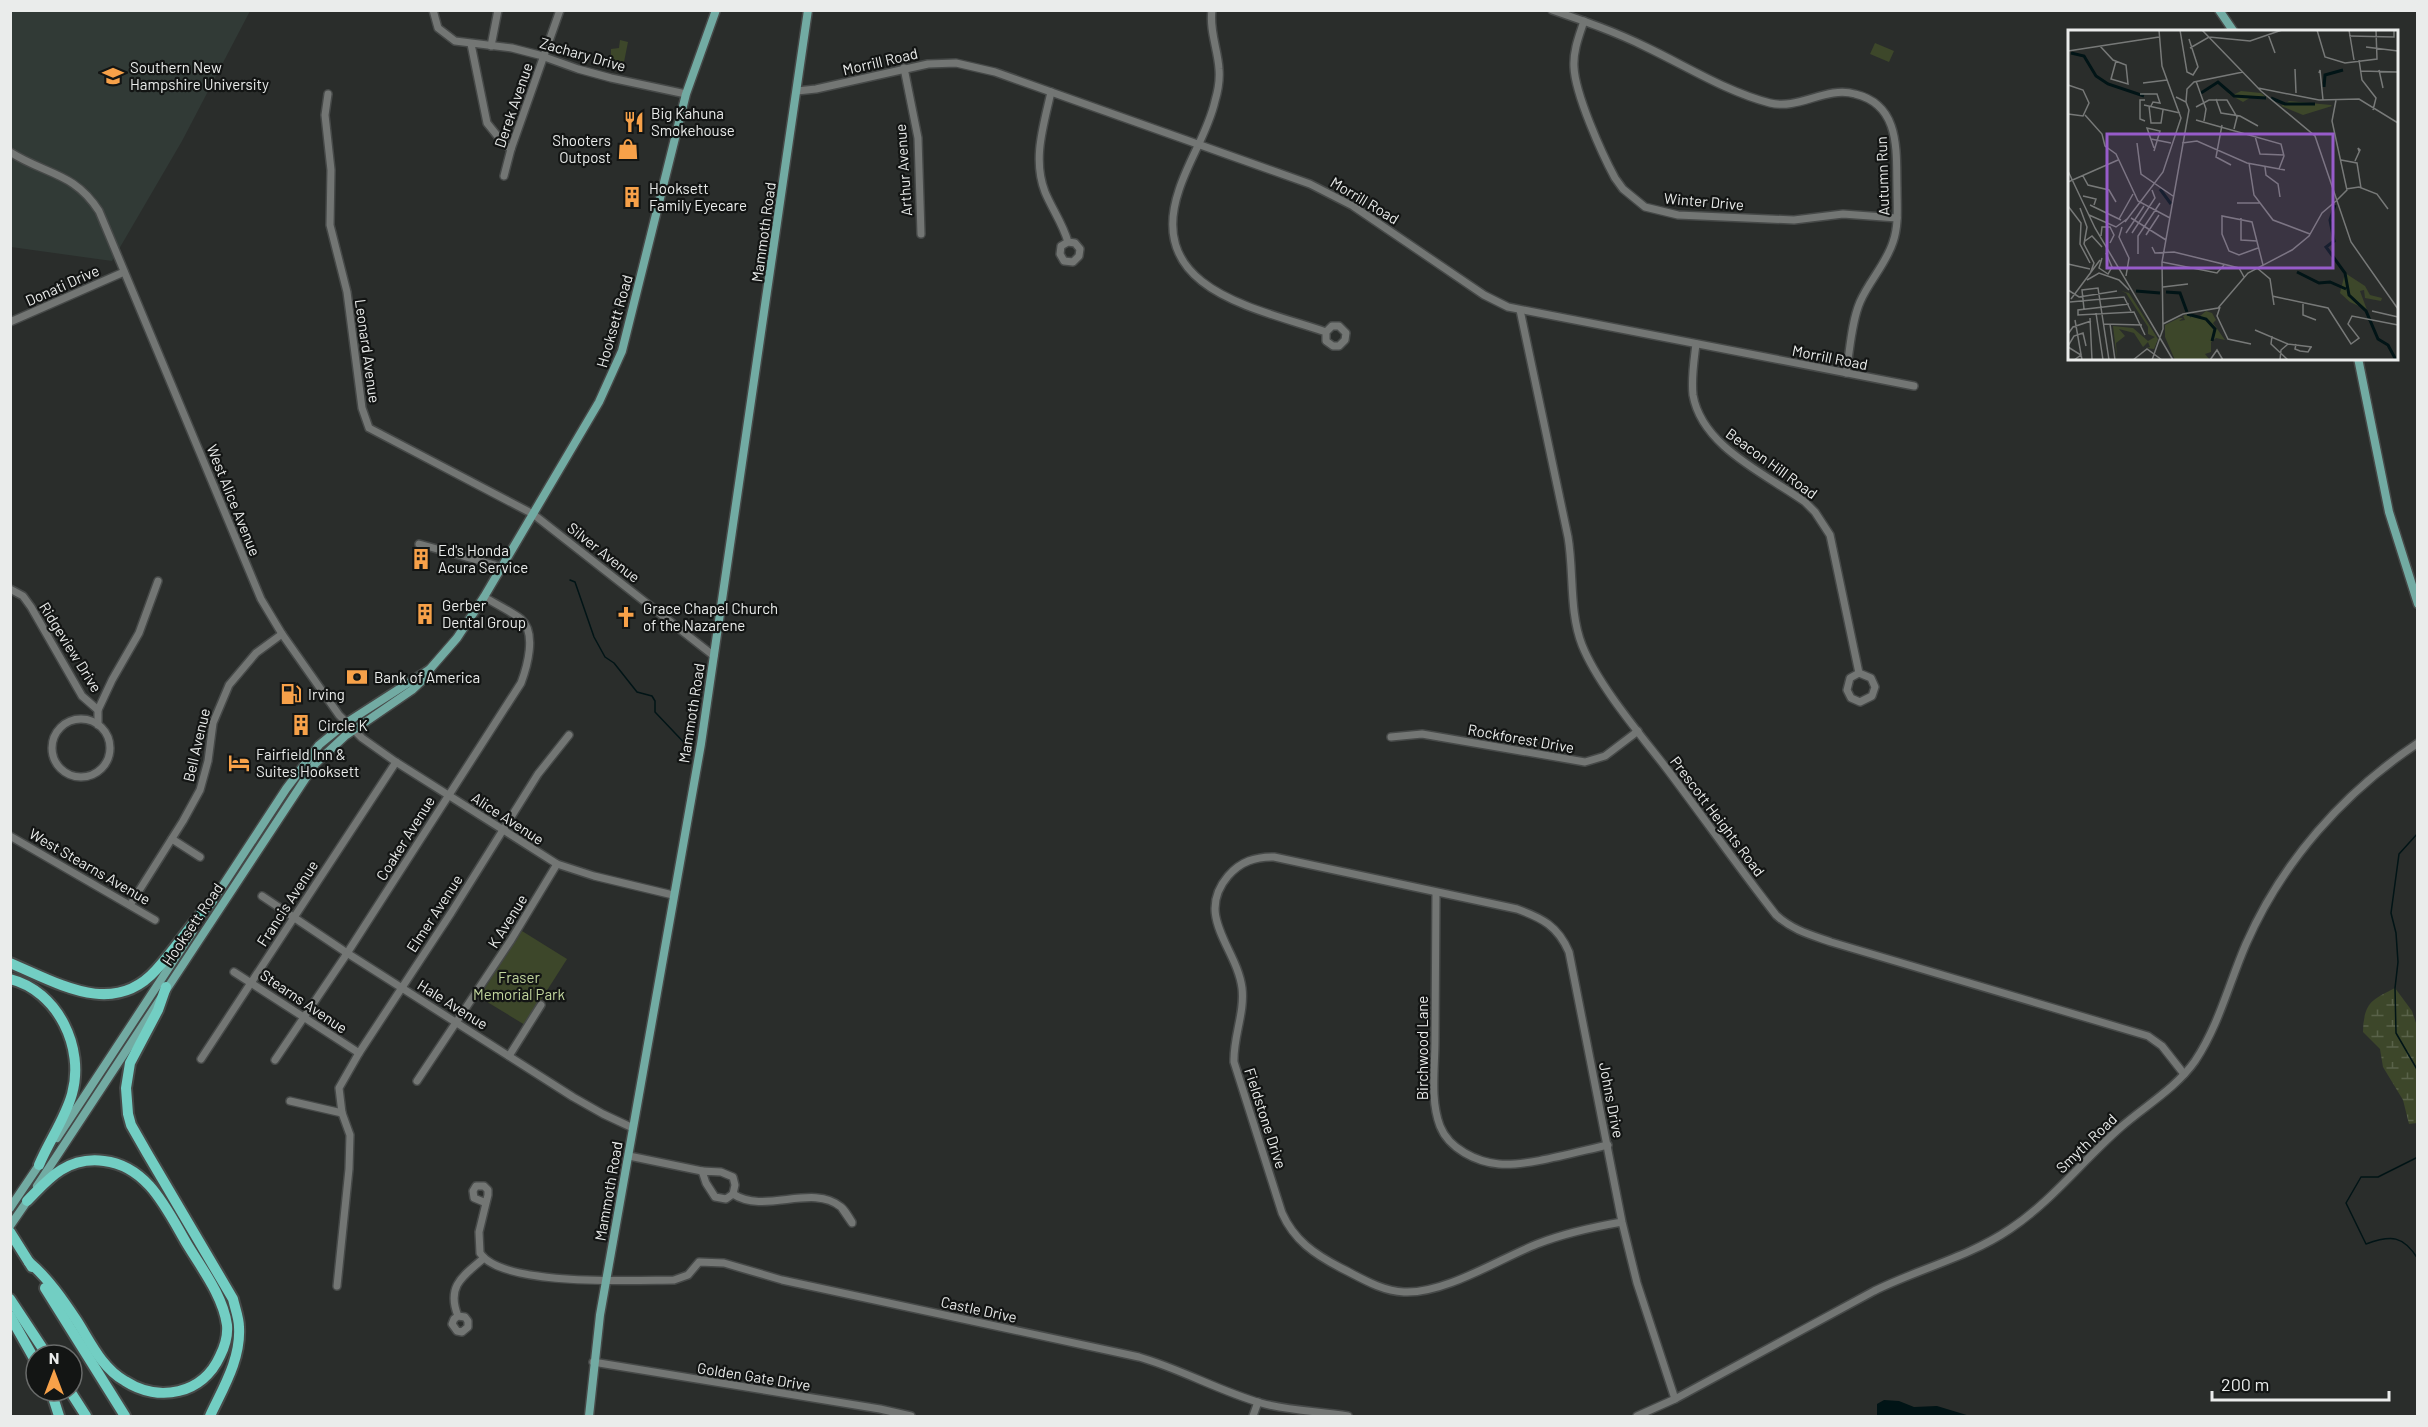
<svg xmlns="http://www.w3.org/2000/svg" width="2428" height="1427" font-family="Barlow,sans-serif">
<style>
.built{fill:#313a36}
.wetland{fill:url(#wetland-marsh)}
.park{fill:#3d472a}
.water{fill:#011416}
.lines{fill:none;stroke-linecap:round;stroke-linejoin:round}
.stream{stroke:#011416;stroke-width:1.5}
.minor-casing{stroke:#464948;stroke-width:10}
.major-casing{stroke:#464948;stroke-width:11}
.highway-casing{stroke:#464948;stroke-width:14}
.minor{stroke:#737674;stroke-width:7}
.major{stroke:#72aba3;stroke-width:8}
.highway{stroke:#72cec3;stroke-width:10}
.labels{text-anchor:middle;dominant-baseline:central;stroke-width:4.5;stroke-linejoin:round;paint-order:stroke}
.street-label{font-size:15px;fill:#eaeceb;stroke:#131514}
.poi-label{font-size:15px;fill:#eaeceb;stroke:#131514;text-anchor:start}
.park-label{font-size:15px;fill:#c1d59d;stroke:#131514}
.inset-river{fill:none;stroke:#011416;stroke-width:3}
.inset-road{fill:none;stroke:#777978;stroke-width:1.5}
.view{fill:#975cca;fill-opacity:0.15;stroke:#975cca;stroke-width:3}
.inset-edge{fill:none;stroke:#eaeceb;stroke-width:3}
</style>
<defs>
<pattern id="wetland-marsh" width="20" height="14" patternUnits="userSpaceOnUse" patternTransform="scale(1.5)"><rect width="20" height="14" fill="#3d472a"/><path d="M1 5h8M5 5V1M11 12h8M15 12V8" fill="none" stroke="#596249"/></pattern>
</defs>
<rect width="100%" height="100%" fill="#2a2d2b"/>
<polygon class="built" points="11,11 250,11 182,141 112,261 11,247"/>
<path class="wetland" d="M2395,988L2412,1011L2417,1026V1123L2409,1124L2403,1100L2383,1067L2380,1049L2363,1032C2364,1003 2371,1000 2395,988Z"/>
<g class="park">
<polygon points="620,40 628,42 624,62 614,62 611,55 611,49 619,48"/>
<polygon points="1875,43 1894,51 1889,62 1870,54"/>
<polygon points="522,931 567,959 525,1025 479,997"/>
</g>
<polygon class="water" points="1884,1400 1899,1401 1914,1407 1937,1406 1970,1416 1871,1416 1877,1415 1877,1404"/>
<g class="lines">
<g class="stream">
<polyline points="570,580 575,582 594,637 605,657 614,663 637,692 652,696 655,701 655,712 692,751"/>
<polyline points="2418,833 2399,854 2391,913 2396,933 2398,962 2395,988 2396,1033 2418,1071"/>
<path d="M2418,1157L2378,1177H2361L2346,1203L2366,1244C2391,1235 2403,1235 2418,1259"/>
</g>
<defs>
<g id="minor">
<polyline points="433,10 438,28 455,41 512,48 539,55 578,69 611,78 686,94"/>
<path d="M1212,10C1209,30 1218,50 1219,69C1220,80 1218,91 1215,101C1208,132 1189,159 1179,190C1145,290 1256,308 1326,332V341L1333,346H1339L1345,340L1346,333L1339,326H1332L1326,332"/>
<path d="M1552,10C1584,21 1616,32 1646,47C1686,66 1727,92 1770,103C1799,110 1826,86 1855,94C1901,105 1896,151 1897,188C1897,206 1899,225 1893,242C1886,264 1869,281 1860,302C1851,323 1850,351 1846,373"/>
<path d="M1584,21C1579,36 1573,51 1574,67C1575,94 1602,154 1615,178L1623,189L1645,207L1678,215L1794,220L1843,214L1897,218"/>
<polyline points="471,44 487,123 504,144 511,149"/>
<polyline points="491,46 498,10"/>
<polyline points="904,68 918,138 921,234"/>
<polyline points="797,91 816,89 928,64 956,63 995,72 1310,184 1353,206 1484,295 1508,307 1914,386"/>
<path d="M1051,92C1044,124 1032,159 1045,192C1052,209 1063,224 1068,242L1075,243L1080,249L1079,256L1073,262L1064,261L1060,254L1061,246L1068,242"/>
<polyline points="328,94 325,115 331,170 330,225 347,292 362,408 369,428 533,514 714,656"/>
<path d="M10,152C46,175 74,172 99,211L261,599L282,634L339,715L362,738L396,762L557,864L594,876L673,895"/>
<polyline points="504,176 511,149 560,10"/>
<path d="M1520,310L1568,537C1574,572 1569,612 1582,645C1598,685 1640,734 1667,769C1704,818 1739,868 1776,915C1792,930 1811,935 1831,942L2148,1036L2162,1046L2184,1074"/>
<polyline points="10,322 124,272"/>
<path d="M1696,344C1694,361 1691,378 1693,395C1702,447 1766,474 1805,502L1815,512L1830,535L1859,673L1850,678L1847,690L1851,698L1860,702L1872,696L1875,687L1871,678L1859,673"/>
<polyline points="419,544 502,567"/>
<polyline points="10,589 23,596 31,607 82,696 98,710 98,725"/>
<polyline points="98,710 112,680 139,633 158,581"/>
<circle cx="81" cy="748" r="29"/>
<polyline points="1391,737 1422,734 1585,762 1605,756 1638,731"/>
<polyline points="10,836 155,920"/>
<polyline points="172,839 200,857"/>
<path d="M1436,893C1436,942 1435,991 1435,1040C1435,1068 1430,1100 1440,1126C1449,1149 1477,1162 1499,1164C1525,1167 1580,1151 1608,1145"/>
<polyline points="262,896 347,953 573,1097 603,1114 633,1128"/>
<polyline points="130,905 183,821 200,790 208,761 213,723 229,685 256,653 282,634"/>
<polyline points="234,972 359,1053"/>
<polyline points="509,1056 541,1005"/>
<polyline points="201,1059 396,762"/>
<path d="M275,1060L344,958L521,683C527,667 537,633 521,619C510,611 496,604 484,597"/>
<polyline points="417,1081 511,940 557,864"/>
<polyline points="290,1101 342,1113"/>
<polyline points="629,1156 702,1171"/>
<polygon points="702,1171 721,1172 733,1177 735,1185 733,1194 726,1199 715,1197 706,1183"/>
<path d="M733,1194C765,1215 812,1183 841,1207C846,1211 849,1218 852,1222V1223L841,1207"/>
<path d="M486,1203L474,1198L473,1191L476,1186H484L488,1190V1195L479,1232L480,1253C502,1287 635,1280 674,1280L688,1275L699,1262L724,1263L782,1280L1139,1357C1181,1369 1219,1391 1261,1403C1289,1411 1319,1411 1348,1416"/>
<path d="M1622,1222C1593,1227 1565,1233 1537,1244C1499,1259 1445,1294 1404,1292C1381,1291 1361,1278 1341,1268C1314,1254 1294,1240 1282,1213L1234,1062C1233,1037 1245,1013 1242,988C1237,948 1194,916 1228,876C1241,861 1255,857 1274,857L1517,909C1542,918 1558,926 1569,952L1622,1222L1637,1283L1675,1399"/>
<polyline points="337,1286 349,1169 350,1135 342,1113 339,1088 359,1053 451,913 538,774 569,735"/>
<path d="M458,1316L465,1317L468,1321V1327L462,1332L457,1331L452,1324L454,1319L458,1316C446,1286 463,1276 484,1258"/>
<polyline points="593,1362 880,1409 911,1416"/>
<polyline points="1253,1416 1258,1402"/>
<path d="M1637,1416L1675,1399L1874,1291C1918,1269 1969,1257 2010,1229C2052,1201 2083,1160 2121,1127C2145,1106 2176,1088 2195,1061C2219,1025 2229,983 2246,944C2282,862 2343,793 2418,743"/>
</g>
<g id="major">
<polyline points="2219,10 2234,32"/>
<polyline points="2358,358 2389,512 2418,604"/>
<polyline points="210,905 286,789 319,745 346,723 430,669"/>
<polyline points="57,1138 193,931"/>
<polyline points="37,1186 315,764 345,736 412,690 428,675 430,669 457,638 484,597 599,402 622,351 686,94 716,10"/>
<polyline points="10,1208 41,1162"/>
<polyline points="10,1226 30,1197"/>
<polyline points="589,1416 600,1315 701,744 808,10"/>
</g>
<g id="highway">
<path d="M10,963C58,983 113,1018 156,970C176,948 192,923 212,901"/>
<path d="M10,979C58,991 85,1048 72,1094C65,1119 49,1141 39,1165"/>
<path d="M166,987L158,1010L130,1063L126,1088L128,1114L131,1125L147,1153L233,1299C235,1308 239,1318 239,1327C241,1359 223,1388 210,1416"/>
<path d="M27,1201C38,1190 48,1178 61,1170C74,1162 89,1159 104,1161C148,1166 167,1210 187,1244C202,1269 223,1296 227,1325C228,1336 225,1346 220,1356C203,1394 159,1403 125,1381C102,1368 91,1343 77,1321C63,1300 48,1278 29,1262"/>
<polyline points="10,1232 32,1267"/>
<polyline points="45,1288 125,1416"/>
<polyline points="10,1299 47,1355"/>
<polyline points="10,1316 36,1362"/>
<polyline points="51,1391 59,1416"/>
<polyline points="70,1391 86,1416"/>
</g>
</defs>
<use href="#minor" class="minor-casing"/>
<use href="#major" class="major-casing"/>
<use href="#highway" class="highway-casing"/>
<use href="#minor" class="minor"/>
<use href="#major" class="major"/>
<use href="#highway" class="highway"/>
</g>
<defs>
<symbol id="university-bare" viewBox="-9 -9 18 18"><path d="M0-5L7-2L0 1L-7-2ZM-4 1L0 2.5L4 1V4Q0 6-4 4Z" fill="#f7a149" stroke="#131514" stroke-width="2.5" paint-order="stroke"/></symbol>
<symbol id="restaurant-bare" viewBox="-9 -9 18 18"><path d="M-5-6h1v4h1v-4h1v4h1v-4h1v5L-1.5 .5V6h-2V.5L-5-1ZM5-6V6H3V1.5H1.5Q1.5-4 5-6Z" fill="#f7a149" stroke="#131514" stroke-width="2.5" paint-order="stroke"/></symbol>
<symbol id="shop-bare" viewBox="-9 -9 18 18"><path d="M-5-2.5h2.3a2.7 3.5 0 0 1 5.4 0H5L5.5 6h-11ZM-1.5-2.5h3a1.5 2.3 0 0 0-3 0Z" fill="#f7a149" stroke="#131514" stroke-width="2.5" paint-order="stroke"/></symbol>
<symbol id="building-bare" viewBox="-9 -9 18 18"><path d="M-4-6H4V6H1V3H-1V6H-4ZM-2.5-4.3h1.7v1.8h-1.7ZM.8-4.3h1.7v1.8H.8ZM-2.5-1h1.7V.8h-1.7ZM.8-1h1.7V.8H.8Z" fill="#f7a149" stroke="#131514" stroke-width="2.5" paint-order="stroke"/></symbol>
<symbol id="church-bare" viewBox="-9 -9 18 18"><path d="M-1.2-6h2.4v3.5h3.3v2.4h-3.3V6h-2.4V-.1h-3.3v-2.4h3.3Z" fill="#f7a149" stroke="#131514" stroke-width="2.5" paint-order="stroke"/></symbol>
<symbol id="bank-bare" viewBox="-9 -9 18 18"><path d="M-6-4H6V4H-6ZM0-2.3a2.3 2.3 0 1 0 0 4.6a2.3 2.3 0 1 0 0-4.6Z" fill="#f7a149" stroke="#131514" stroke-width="2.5" paint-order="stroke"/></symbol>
<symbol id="fuel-bare" viewBox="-9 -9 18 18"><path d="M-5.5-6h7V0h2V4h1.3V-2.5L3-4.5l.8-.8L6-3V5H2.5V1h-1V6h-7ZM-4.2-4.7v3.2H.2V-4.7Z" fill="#f7a149" stroke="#131514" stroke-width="2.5" paint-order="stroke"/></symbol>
<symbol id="hotel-bare" viewBox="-9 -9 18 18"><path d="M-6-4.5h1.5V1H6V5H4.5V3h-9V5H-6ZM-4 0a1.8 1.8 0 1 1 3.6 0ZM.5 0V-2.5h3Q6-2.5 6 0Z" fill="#f7a149" stroke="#131514" stroke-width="2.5" paint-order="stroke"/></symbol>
</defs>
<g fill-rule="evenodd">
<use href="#university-bare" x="98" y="61" width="30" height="30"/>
<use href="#restaurant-bare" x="619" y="107" width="30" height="30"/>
<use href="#shop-bare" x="613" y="134" width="30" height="30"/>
<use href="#building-bare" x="617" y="182" width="30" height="30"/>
<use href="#building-bare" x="406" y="544" width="30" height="30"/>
<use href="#building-bare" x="410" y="599" width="30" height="30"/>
<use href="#church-bare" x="611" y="602" width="30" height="30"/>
<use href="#bank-bare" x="342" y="662" width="30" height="30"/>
<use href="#fuel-bare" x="276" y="679" width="30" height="30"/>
<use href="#building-bare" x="286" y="710" width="30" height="30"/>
<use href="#hotel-bare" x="224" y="748" width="30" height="30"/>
</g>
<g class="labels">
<g class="street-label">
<text transform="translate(583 54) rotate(16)">Zachary Drive</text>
<text transform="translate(880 61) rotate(-13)">Morrill Road</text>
<text transform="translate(513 105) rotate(-71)">Derek Avenue</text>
<text transform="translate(903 170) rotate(-94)">Arthur Avenue</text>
<text transform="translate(1882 176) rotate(-92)">Autumn Run</text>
<text transform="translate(1365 200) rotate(31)">Morrill Road</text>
<text transform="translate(1704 201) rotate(5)">Winter Drive</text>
<text transform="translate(763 232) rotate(-82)">Mammoth Road</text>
<text transform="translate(62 285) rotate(-24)">Donati Drive</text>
<text transform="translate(614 321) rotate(-74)">Hooksett Road</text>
<text transform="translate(368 351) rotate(82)">Leonard Avenue</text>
<text transform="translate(1830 357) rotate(11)">Morrill Road</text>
<text transform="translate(1772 463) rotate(36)">Beacon Hill Road</text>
<text transform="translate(234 500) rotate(68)">West Alice Avenue</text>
<text transform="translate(604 552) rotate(38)">Silver Avenue</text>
<text transform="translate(71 647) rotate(58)">Ridgeview Drive</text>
<text transform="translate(691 713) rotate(-81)">Mammoth Road</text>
<text transform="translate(1521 738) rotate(10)">Rockforest Drive</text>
<text transform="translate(196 745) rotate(-77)">Bell Avenue</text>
<text transform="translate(1718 816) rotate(53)">Prescott Heights Road</text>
<text transform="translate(508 818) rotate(33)">Alice Avenue</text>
<text transform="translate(405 838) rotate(-58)">Coaker Avenue</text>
<text transform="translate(90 866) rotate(30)">West Stearns Avenue</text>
<text transform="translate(287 903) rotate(-57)">Francis Avenue</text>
<text transform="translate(434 913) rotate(-57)">Elmer Avenue</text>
<text transform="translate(507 921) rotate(-58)">K Avenue</text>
<text transform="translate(192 924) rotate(-56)">Hooksett Road</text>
<text transform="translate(304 1001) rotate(34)">Stearns Avenue</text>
<text transform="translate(453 1004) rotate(32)">Hale Avenue</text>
<text transform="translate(1422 1048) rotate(-90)">Birchwood Lane</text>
<text transform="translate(1612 1100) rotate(79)">Johns Drive</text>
<text transform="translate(1266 1118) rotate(72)">Fieldstone Drive</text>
<text transform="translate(2086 1143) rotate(-44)">Smyth Road</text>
<text transform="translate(608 1191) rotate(-80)">Mammoth Road</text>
<text transform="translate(979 1309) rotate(12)">Castle Drive</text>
<text transform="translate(754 1376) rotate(9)">Golden Gate Drive</text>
</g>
<g class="poi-label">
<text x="130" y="67">Southern New<tspan x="130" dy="17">Hampshire University</tspan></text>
<text x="651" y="113">Big Kahuna<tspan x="651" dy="17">Smokehouse</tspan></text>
<text x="611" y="140" text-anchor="end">Shooters<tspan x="611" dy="17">Outpost</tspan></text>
<text x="649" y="188">Hooksett<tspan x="649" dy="17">Family Eyecare</tspan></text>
<text x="438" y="550">Ed's Honda<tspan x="438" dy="17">Acura Service</tspan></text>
<text x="442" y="605">Gerber<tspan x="442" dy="17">Dental Group</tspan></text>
<text x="643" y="608">Grace Chapel Church<tspan x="643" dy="17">of the Nazarene</tspan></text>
<text x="374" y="677">Bank of America</text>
<text x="308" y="694">Irving</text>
<text x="318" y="725">Circle K</text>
<text x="256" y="754">Fairfield Inn &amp;<tspan x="256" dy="17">Suites Hooksett</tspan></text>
</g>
<g class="park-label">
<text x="519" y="977">Fraser<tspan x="519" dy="17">Memorial Park</tspan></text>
</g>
</g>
<g transform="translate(2068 30)">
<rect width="330" height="330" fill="#2a2d2b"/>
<path d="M53,261L61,263L90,309L86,319L78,318L82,317L80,312L75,317L66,303L51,299L57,306L48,313L49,330L45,296L65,298L80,311L87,307L80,304V297L58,263ZM138,281L144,283L148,290L145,293L157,310L148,308L143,312V322L137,324L141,329L107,330L97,307V295L111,288H115L111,291L117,290L115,286L120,284L123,288V284L131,287Z" fill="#3d472a"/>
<path d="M173,61L193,63L199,68L185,66L175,72L159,63L165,65ZM221,71L263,75L264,76L235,85L213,76ZM277,243L297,256L302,265L314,268L313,271L297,268L296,260L292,261L299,280L282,272L272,263Z" fill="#3d472a"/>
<path class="inset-river" d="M3,23L16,26L28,46L40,54L76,66M256,57L257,45L275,40M133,63L150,52L166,66L198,68M203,68L217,74H247M92,159L103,174M267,175L262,190L266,211L258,217L277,243L281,265L298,281L310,309L320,315L328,330M229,242L251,253L262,252L278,259M68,261L92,263M98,262L112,263L119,282M119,284L138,289L147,299L144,311"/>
<path class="inset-road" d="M112,0L119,42L125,45L130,37L121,9M134,0L193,61L247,106L283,212L330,279M249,0L257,27L277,33L309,29L308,0M281,0L286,30M200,4L207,23M281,6L326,7V0M32,16L45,30L58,35L60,54L43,49L48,31M298,17L330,21M122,18L141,7L182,11L214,0M0,21L91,7M291,30L294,50L308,68L305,80M227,39L228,63M311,40L315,58M293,41L330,42M251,43L252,40L255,70M128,51L138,79L136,91M75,53L99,50M0,55L15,60L21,73L15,86L0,84M190,58L251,70L291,69L330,93M72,64H89L92,73L85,72L83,76M148,69L153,83L172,86L190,96M77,70H72V89L77,91M268,70L264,91L279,160L268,171M118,72L119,59L126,52L175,42M76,75L112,83M81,76L83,93H88M128,77L141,70H159L169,87L166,99M17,85L34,104L37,116L48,124L70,171L102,188M128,90L213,114L216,126L211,139M88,93H93L95,80M154,95L148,127L163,135M187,106L192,124L216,125M83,109L103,113M69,113L73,144L105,166M114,113L129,111L179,133L217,140M86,121L92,101L79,98L86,118M273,130L289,133L293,158M287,131L292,120L290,118L291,121M181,133L186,165L205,190L242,204M197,137L198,145L210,154L212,167M0,141L27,198L105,330M15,146L20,155L41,160L48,172M0,152L50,130M278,159L291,157L309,164L320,179M15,166L28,169L26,175M169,173H192M22,175L53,190M0,176L13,193L12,214L22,233M12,178L19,197L16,214L26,233L22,244M21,185L48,197L59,189M63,188L98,210M173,188V210L189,211M51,189L65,164M57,192L95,142L113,88L94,36L91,0M54,197L51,207L61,228L58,246M58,203L76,176M64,203L87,168L84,160M78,205L91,185M33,206L34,197H42L46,205L42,213M17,211L24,206L34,217M84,217L87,223L106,222L171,238L176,247M190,218L171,225L161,221L154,204V186L184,192L195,235M70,224V206L92,173M34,228L31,238L40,244L44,237L38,223M94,232L149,243L156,235M0,234L22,239M189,238L202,249L206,275M19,250L31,243L51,250L61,260M95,257L120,254M0,260L11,267L49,261M204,266L260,278L283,314L291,308L280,294L284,286L330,295M3,269L32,230M2,272L56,267L63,281M235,272V285L248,290M61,274L10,280V285L66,282L77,305M152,277L149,286L160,309L183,314M16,279L14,260L30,258L41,330M304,281L330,287M28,283L35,330M22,288L24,330M7,290L14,330M35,294L74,295M42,294L47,330M95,294L115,284L150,278L180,243L224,220L241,206L254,183L268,171M187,300L220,314M0,304L5,297L23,291M204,306L203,314L220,330M228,314L227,319L232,321L240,322L243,317M0,316L6,306L15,303L18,316M0,317L13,325L6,330M65,330L79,319L94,330M84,330L95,299L94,232L121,80L118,72L108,67M142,330L149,320L155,330M212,330L213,320L220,314L244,317"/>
<path class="view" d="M39,104H265V238H39Z"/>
<rect width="330" height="330" class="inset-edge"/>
</g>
<rect width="2428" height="1427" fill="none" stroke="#eaeceb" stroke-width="24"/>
<g transform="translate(54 1373)"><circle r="28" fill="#131514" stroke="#696b6a" stroke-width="1.5"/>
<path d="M0-4.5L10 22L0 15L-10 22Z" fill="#f7a149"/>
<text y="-9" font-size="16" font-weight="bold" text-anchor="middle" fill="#eaeceb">N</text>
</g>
<path d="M2212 1391v9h177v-9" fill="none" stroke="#eaeceb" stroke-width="3"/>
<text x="2221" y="1391" font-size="18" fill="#eaeceb" stroke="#131514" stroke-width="4.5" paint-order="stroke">200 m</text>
</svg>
